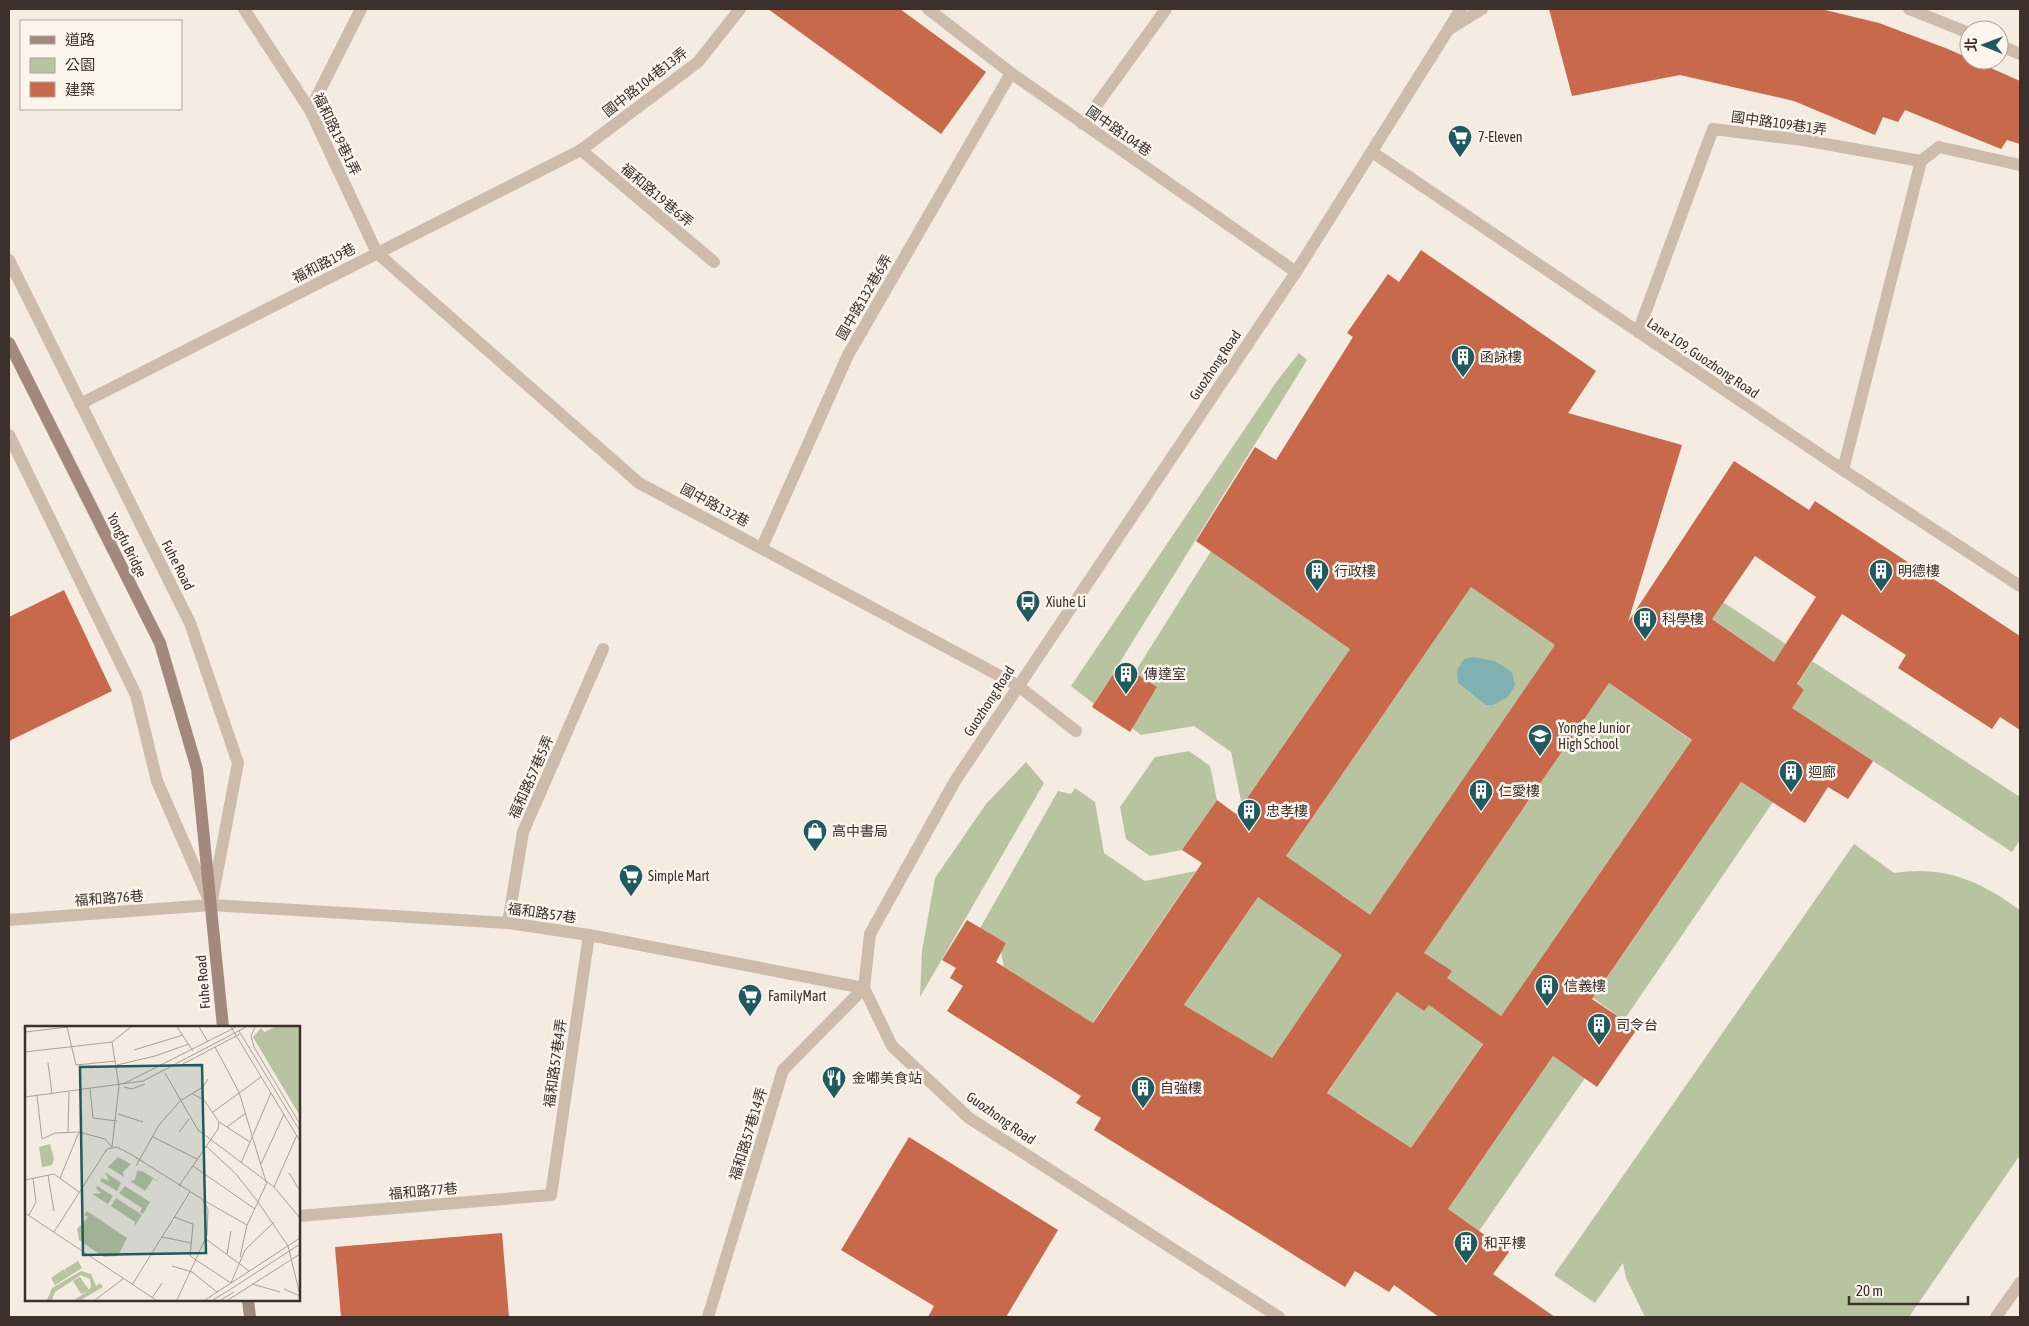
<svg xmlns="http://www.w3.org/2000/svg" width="2029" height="1326" font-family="'Asap Condensed','Noto Sans TC',sans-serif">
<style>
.green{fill:#b8c4a0}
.water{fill:#7fb0b2}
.building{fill:#c8694b;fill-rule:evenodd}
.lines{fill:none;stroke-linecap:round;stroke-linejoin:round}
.lane{stroke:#cdbbac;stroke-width:12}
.street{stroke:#cdbbac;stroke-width:12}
.secondary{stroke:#a18a7d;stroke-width:12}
.labels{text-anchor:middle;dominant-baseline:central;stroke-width:5;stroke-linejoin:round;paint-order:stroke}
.street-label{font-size:14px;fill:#3b302b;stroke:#fbf5ee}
.poi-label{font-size:14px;fill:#3b302b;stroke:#fbf5ee;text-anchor:start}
.inset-road{fill:none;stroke:#aaa098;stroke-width:1}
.view{fill:#1f5a5e;fill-opacity:0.15;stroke:#1f5a5e;stroke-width:2.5}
.inset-edge{fill:none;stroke:#3b302b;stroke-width:2.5}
</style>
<rect width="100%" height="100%" fill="#f4ebe1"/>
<g class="green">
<polygon points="1299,353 1307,360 1094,704 1071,686 1277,381"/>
<polygon points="1260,473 1268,479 1216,555 1334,637 1352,646 1242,805 1231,752 1194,726 1141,735 1132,728 1157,687 1135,672"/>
<polygon points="1471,587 1596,673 1365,922 1352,902 1342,895 1337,902 1286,856"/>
<polygon points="1723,602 1786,644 1774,662 1711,618"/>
<polygon points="1812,661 2020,797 2020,840 2012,852 1792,708 1804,690 1797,685"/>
<polygon points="1609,683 1730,767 1685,750 1501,1016 1419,960"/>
<polygon points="1189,751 1210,766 1217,800 1182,850 1150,856 1126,839 1120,807 1155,757"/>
<polygon points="1026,762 1044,783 920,997 922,951 935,878 986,804"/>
<polygon points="1741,782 1773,802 1624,1020 1593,998"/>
<polygon points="1075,788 1095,802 1104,853 1145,881 1196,871 1084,1035 1090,1021 1004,967 1001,952 1006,943 985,931 979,930 1058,791 1071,794"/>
<path d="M1854,844L1894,873C1945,865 1980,881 2020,910V1155L1909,1317H1645L1626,1278L1623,1263L1595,1303L1554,1275Z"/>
<polygon points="1258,897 1319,929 1315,936 1324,943 1347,949 1226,1124 1232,1034 1212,1022 1140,1070"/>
<polygon points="1401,986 1419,999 1416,1005 1424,1011 1429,1005 1483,1043 1367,1213 1359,1158 1378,1126 1357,1112 1282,1159"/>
<polygon points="1553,1056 1585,1078 1479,1231 1464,1220 1448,1242 1433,1231"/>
</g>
<polygon class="water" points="1474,657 1495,661 1512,672 1515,685 1508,697 1493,705 1486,705 1458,683 1457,670 1464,659"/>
<g class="building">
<polygon points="768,9 900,9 986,72 941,134"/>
<polygon points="1549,9 1821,9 1879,23 1948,49 2020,81 2020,144 2007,140 2001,149 1905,110 1898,122 1883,117 1875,135 1794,101 1680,75 1572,96"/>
<path d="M1421,250L1596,371L1568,413L1682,445L1628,622L1734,461L1809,510L1815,501L2020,636V730L2000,717L1992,729L1898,668L1906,655L1842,614L1797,684L1804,690L1792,708L1873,761L1848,799L1828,787L1805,823L1741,782L1592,999L1637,1029L1597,1087L1553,1056L1448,1209L1509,1252L1493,1274L1555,1317H1439L1394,1285L1389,1292L1355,1271L1345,1287L1094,1130L1101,1118L1076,1103L1081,1096L947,1011L963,986L950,978L956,968L942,960L967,920L1006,943L996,962L1093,1023L1202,863L1182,850L1217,800L1236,814L1350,649L1196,541L1255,447L1276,460L1353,337L1347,333L1388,274L1399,282ZM1755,556L1816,597L1774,662L1712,619ZM1471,587L1555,645L1370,915L1286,856ZM1609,683L1692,740L1501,1016L1447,978L1452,971L1424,953ZM1258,897L1342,955L1272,1058L1184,1005ZM1397,992L1424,1011L1429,1005L1483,1044L1411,1148L1327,1093Z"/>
<polygon points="64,590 112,691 9,741 9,617"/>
<polygon points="1120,663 1157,687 1130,732 1092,707"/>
<polygon points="909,1137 1058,1230 1006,1317 928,1317 934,1306 841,1250"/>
<polygon points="502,1233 509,1317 341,1317 335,1247"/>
</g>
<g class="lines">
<g class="lane">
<polyline points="244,9 310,110 377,253"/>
<polyline points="928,9 1011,73 1296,272"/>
<polyline points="1448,30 1461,9"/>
<polyline points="310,110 361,9"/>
<polyline points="1083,124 1166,9"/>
<polyline points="581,150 714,262"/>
<polyline points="1372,152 1843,470 2020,586"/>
<polyline points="9,260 190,623 238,763 212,900"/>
<polyline points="1638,332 1713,129 1803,140 1921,161 1939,147 2020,165"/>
<polyline points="80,404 581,150 698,62 740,9"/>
<polyline points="9,435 136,695 157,781 209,900"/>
<polyline points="1843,470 1921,161"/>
<polyline points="762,547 848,355 1011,73"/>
<polyline points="9,920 211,905 508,923 589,935 864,988"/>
<polyline points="508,923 523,832 603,649"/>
<polyline points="299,1216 551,1195 589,935"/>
<polyline points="708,1317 783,1070 864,988"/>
</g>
<g class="street">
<polyline points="1909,9 1969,33"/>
<polyline points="1999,45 2020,54"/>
<polyline points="377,253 639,483 1017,685 1076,731"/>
<polyline points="1279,1317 969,1118 892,1046 864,988 870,934 955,781 1296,272 1448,30 1482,9"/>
<polyline points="1996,1317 2020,1283"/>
</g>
<g class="secondary">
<polyline points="9,343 160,643 197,769 223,1027"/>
<polyline points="248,1300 250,1317"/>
</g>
</g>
<defs>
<symbol id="supermarket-pin" viewBox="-11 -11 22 30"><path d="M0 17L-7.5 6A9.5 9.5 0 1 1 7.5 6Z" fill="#1f5a5e" stroke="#fbf5ee"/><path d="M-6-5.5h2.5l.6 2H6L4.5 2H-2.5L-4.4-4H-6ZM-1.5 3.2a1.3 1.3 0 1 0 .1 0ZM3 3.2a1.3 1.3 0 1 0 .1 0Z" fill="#fff"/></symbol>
<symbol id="building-pin" viewBox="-11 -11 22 30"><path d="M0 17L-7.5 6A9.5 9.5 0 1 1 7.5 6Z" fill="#1f5a5e" stroke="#fbf5ee"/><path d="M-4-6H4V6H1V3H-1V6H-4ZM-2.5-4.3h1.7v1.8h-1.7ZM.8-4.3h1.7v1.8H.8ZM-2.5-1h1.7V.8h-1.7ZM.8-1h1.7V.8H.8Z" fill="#fff"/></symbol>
<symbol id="bus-pin" viewBox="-11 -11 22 30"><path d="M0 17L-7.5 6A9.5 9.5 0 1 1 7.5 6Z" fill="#1f5a5e" stroke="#fbf5ee"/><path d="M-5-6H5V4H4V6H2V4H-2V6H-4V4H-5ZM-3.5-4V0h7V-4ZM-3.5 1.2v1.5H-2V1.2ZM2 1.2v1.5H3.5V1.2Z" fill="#fff"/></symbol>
<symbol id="school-pin" viewBox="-11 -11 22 30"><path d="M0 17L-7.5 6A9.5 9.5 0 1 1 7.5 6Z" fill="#1f5a5e" stroke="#fbf5ee"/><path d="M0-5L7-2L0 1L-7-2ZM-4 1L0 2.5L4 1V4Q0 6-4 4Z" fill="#fff"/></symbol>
<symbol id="shop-pin" viewBox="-11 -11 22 30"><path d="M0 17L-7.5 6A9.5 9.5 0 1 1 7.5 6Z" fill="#1f5a5e" stroke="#fbf5ee"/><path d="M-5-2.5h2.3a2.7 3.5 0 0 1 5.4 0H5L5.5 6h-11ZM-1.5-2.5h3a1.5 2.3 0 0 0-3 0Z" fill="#fff"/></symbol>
<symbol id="restaurant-pin" viewBox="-11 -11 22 30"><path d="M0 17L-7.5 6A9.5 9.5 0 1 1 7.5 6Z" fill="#1f5a5e" stroke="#fbf5ee"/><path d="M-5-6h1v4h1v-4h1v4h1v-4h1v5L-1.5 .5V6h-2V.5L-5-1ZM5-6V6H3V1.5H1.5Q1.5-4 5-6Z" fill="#fff"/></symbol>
</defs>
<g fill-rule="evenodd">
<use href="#supermarket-pin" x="1446" y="123" width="28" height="38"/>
<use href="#building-pin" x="1449" y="343" width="28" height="38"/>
<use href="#building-pin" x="1303" y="557" width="28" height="38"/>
<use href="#building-pin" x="1867" y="557" width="28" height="38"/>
<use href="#bus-pin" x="1014" y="588" width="28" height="38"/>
<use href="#building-pin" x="1631" y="605" width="28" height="38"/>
<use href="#building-pin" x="1112" y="660" width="28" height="38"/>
<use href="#school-pin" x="1526" y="722" width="28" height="38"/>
<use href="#building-pin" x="1777" y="758" width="28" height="38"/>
<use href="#building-pin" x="1467" y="777" width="28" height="38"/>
<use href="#building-pin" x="1235" y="797" width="28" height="38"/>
<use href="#shop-pin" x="801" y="817" width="28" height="38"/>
<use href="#supermarket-pin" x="617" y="862" width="28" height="38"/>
<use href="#building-pin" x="1533" y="972" width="28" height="38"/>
<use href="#supermarket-pin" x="736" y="982" width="28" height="38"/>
<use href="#building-pin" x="1585" y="1011" width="28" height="38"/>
<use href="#restaurant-pin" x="820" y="1064" width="28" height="38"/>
<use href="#building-pin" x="1129" y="1074" width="28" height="38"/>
<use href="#building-pin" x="1452" y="1229" width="28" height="38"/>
</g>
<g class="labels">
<g class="street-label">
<text transform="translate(645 82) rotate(-38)">國中路104巷13弄</text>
<text transform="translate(1779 123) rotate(8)">國中路109巷1弄</text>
<text transform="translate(1119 131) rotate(35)">國中路104巷</text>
<text transform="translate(337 134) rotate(64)">福和路19巷1弄</text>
<text transform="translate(657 195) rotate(40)">福和路19巷6弄</text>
<text transform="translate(324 263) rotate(-27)">福和路19巷</text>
<text transform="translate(864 297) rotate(-60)">國中路132巷6弄</text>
<text transform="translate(1703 358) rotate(34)">Lane 109, Guozhong Road</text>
<text transform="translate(1215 365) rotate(-56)">Guozhong Road</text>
<text transform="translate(715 505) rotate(28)">國中路132巷</text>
<text transform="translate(127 545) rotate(63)">Yongfu Bridge</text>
<text transform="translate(178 565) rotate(63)">Fuhe Road</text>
<text transform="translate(989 701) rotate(-57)">Guozhong Road</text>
<text transform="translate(531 777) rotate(-66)">福和路57巷5弄</text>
<text transform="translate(109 898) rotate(-4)">福和路76巷</text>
<text transform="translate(542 913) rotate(8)">福和路57巷</text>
<text transform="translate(203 982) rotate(-95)">Fuhe Road</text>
<text transform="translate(555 1063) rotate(-82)">福和路57巷4弄</text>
<text transform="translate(1001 1118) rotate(35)">Guozhong Road</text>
<text transform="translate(748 1134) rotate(-73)">福和路57巷14弄</text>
<text transform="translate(423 1191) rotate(-5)">福和路77巷</text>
</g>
<g class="poi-label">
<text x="1478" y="137">7-Eleven</text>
<text x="1480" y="357">函詠樓</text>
<text x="1334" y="571">行政樓</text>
<text x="1898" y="571">明德樓</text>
<text x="1046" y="602">Xiuhe Li</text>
<text x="1662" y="619">科學樓</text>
<text x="1144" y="674">傳達室</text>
<text x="1558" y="728">Yonghe Junior<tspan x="1558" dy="16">High School</tspan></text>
<text x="1808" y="772">迴廊</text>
<text x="1498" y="791">仁愛樓</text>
<text x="1266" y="811">忠孝樓</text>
<text x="832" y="831">高中書局</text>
<text x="648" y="876">Simple Mart</text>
<text x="1564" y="986">信義樓</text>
<text x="768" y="996">FamilyMart</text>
<text x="1616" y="1025">司令台</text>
<text x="852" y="1078">金嘟美食站</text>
<text x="1160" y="1088">自強樓</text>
<text x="1484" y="1243">和平樓</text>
</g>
</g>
<g transform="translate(25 1026)">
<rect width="275" height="275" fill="#f4ebe1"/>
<path d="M250,1H275V90L228,11L236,2L239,6ZM25,118L29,133L27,139L17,141L14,121ZM93,131L106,138L98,146L99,151L83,141ZM112,145H117L136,157L128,153L120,165L105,155L110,154ZM80,146L96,157L92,165L75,155L77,152L84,155ZM72,160L88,170L83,178L67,168L76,167L71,162ZM100,160L125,176L118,188L115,186L117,182L94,167ZM91,172L117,189L109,201L110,196L86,180ZM62,185L102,212L93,230L79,231L54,214L52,203L63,191L59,189ZM53,235L57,242L30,259L26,252L39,243L43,250L40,243ZM56,245L66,248L71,260L75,257L78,261L56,274H49L63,265L56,268L48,255L55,251L64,264L66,261L65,253L56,249L30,266L27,274H22L27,262Z" fill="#b8c4a0"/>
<path class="inset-road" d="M42,1L51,39L91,35M152,1L168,25M174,1L183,16M206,1L275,115M230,1L226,10L229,21L275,98M214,5L275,105M0,6L43,1M87,16L94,60L87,121M190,21L214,66L241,156M109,24L158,9M0,26L87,16L106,1M23,37L27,68M92,39L130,30L164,18M154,40L215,8M140,47L173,104L249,161L275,192M98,58L211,1M99,61L107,63L120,58M65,63L68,92L92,95M12,70L17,113L30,107L54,106L80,113L87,121M0,71L118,55L221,1M188,86L236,51M93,88L118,96M194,96L225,116M202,101L221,87M43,106L44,66M154,106L164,93M128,111L172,133M181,120L211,148L233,176L242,156M216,137L246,67M236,138L259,88M111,140L134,99L155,75L178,61L183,53M168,140L230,183M264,147L275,165M23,149L29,185M35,152L54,106M0,154L29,148L54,166M154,160L193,103L194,96L179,74L168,68M249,161L272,109M180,175L222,199M0,187L131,274M4,189L11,176L8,152M149,191L168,198L165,230L206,257L220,224L249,196M29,206L82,123L92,121L107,129L177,173L183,183L182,209L152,274M137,211L166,217M181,213L224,245M202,228L206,205M215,231L222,199L233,176L263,220L275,269M147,240L167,246L192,266M227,258L255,266M107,259L165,166M206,263L275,218M259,263L275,270M127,272L137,257M70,274L98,253M180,274L275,212M188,274L206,263M196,274L209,266M203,274L275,228"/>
<path class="view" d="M177,39L181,227L58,229L55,41Z"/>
<rect width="275" height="275" class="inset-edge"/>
</g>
<rect width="2029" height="1326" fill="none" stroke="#3b302b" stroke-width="20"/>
<rect x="20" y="20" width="162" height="90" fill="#fbf5ee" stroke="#aea6a0"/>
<rect x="30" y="36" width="25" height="8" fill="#a18a7d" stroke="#aea6a0"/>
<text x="65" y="45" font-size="15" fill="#3b302b">道路</text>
<rect x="30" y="58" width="25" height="15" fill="#b8c4a0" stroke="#aea6a0"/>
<text x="65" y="70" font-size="15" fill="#3b302b">公園</text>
<rect x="30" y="82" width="25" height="15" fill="#c8694b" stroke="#aea6a0"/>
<text x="65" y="95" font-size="15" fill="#3b302b">建築</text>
<g transform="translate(1984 45) rotate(271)"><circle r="24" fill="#fbf5ee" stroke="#aea6a0"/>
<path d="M0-4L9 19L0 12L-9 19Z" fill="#1f5a5e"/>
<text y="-8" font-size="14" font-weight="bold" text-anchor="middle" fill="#3b302b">北</text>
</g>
<path d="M1849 1296v8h119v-8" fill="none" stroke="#3b302b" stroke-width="2.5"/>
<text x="1856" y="1296" font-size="15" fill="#3b302b" stroke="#fbf5ee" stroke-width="4" paint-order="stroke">20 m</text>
</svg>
